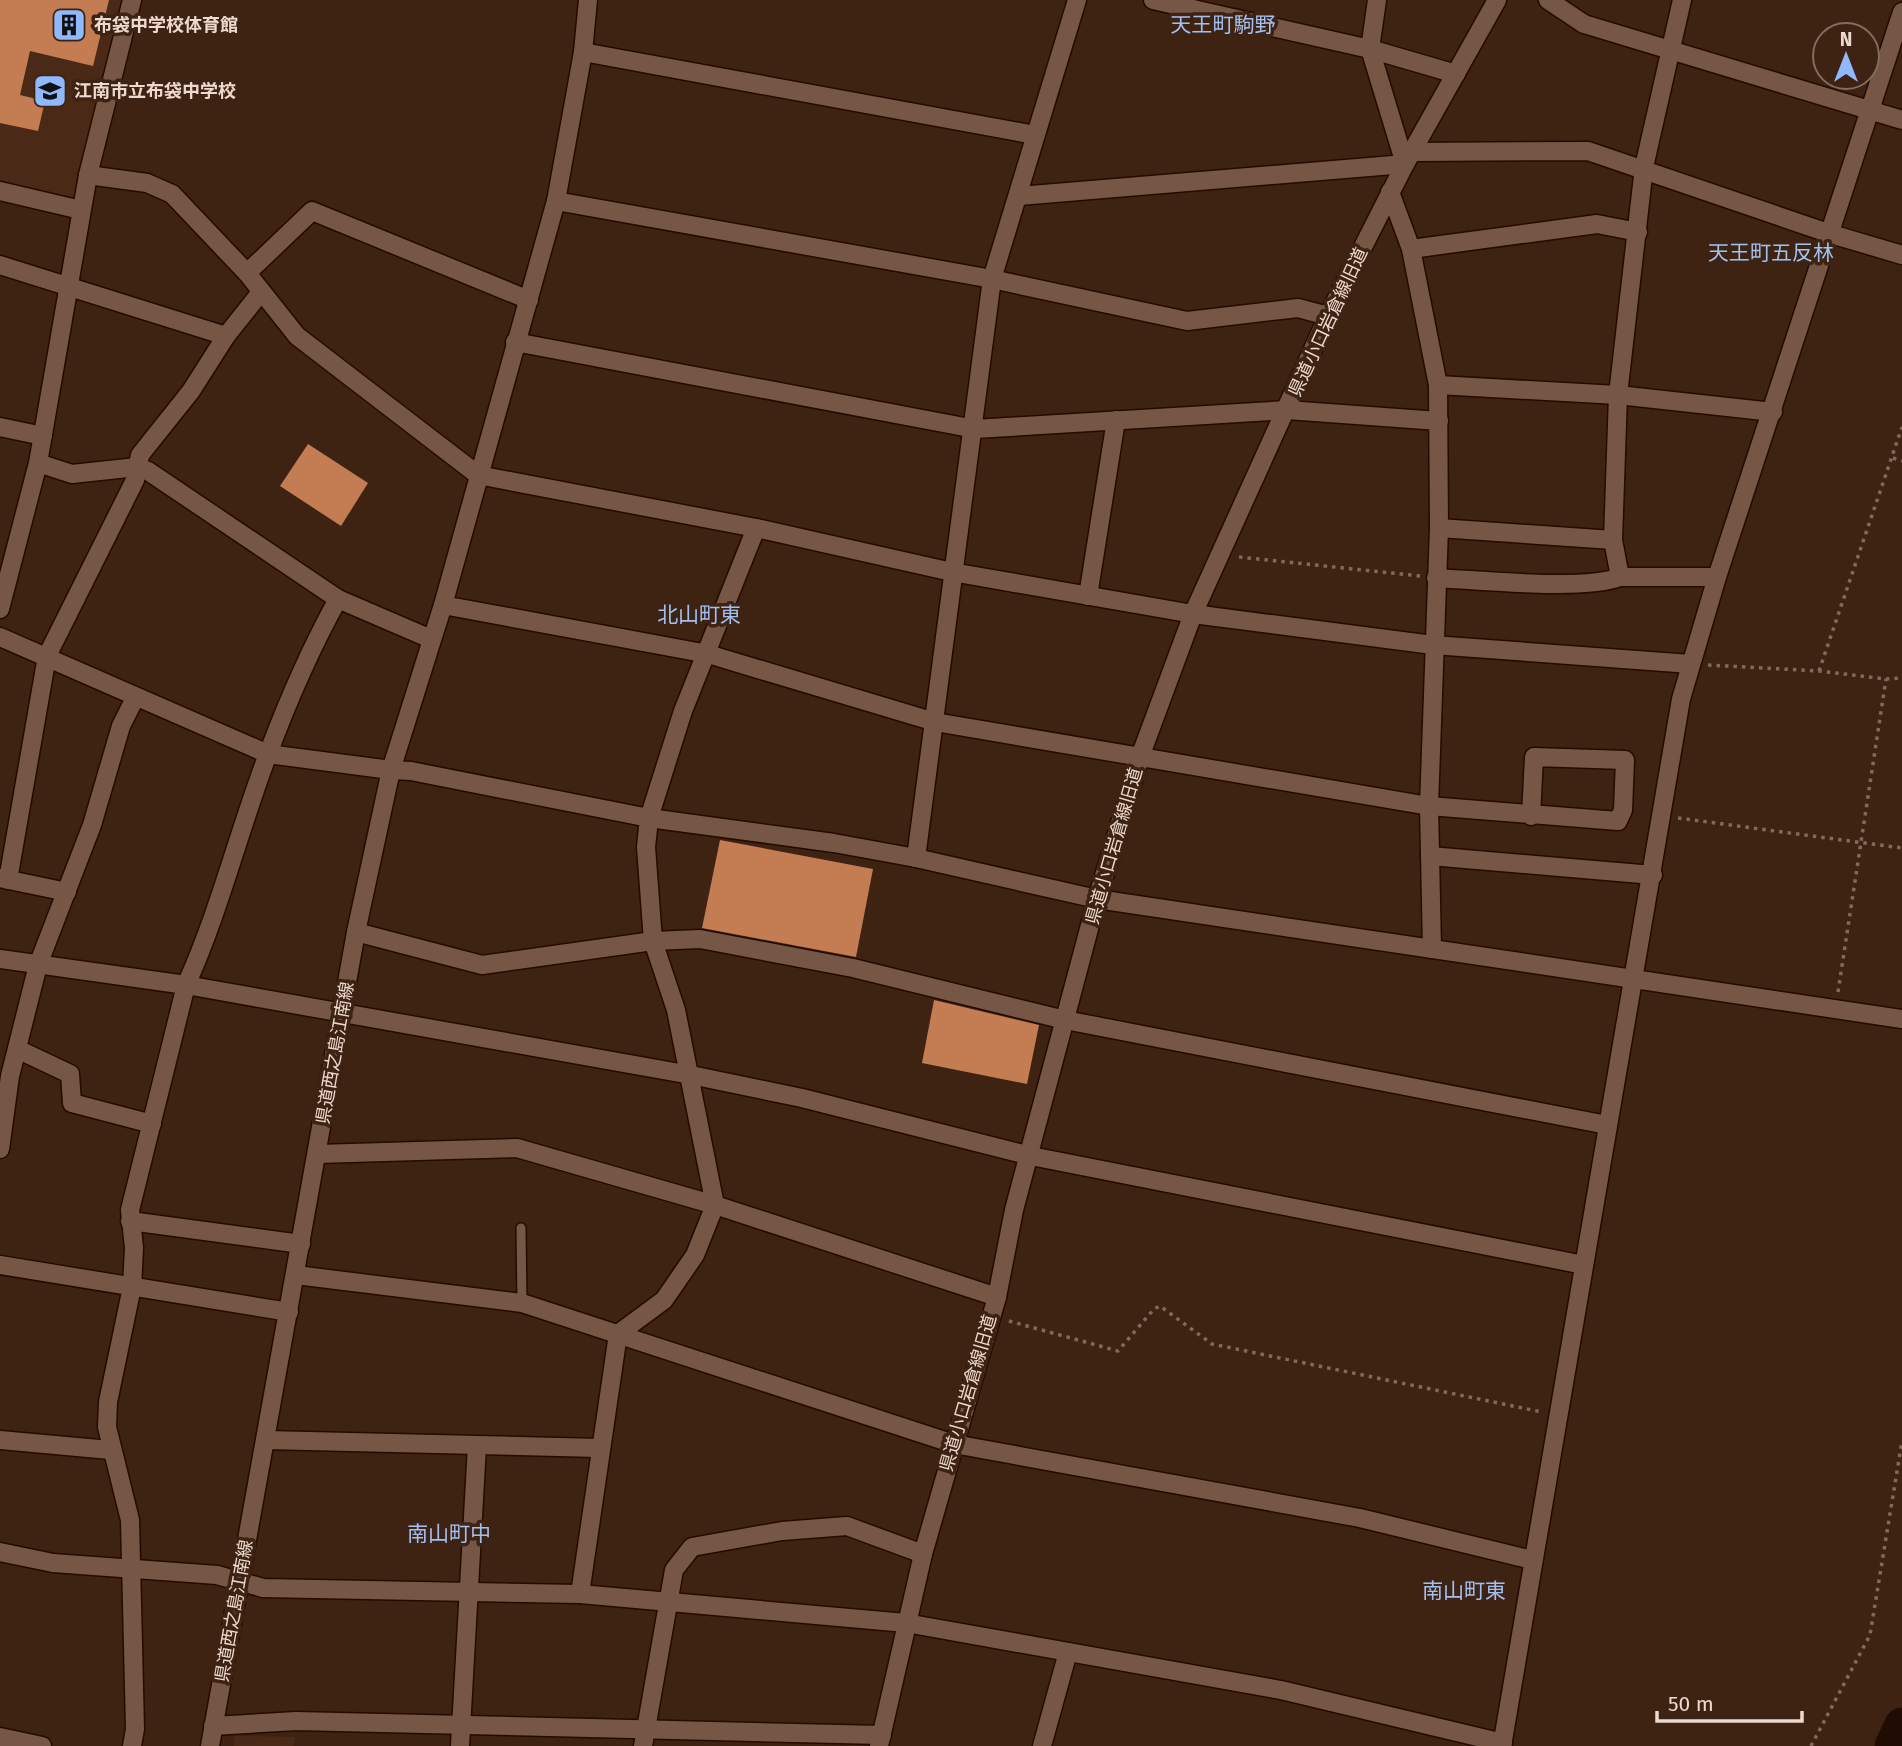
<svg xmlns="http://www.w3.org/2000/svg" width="1902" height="1746" font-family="'Fira Sans','Noto Sans JP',sans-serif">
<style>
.built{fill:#4a2a16}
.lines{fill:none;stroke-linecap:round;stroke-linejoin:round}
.river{stroke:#200c02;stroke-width:35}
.building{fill:#c47c53}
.service-casing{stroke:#240b00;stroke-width:12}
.minor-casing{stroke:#240b00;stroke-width:21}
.tertiary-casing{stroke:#240b00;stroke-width:21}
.secondary-casing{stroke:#240b00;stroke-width:21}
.path{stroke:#816a5c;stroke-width:3.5;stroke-dasharray:3.5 5;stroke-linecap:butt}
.service{stroke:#765746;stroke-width:9}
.minor{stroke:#765746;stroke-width:18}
.tertiary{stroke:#765746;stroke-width:18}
.secondary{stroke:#765746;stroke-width:18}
.labels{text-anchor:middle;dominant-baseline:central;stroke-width:7;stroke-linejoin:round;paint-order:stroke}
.poi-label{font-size:18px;font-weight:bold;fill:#ecd9cf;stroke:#3e2313;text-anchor:start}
.street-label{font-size:18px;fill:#ecd9cf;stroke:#3e2313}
.quarter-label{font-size:21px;fill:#a1c0f2;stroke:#3e2313}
</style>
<rect width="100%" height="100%" fill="#3e2313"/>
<g class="built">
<polygon points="0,0 121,0 77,194 70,198 0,181"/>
<polygon points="235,1736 295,1737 293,1746 234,1746"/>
</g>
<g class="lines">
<polyline class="river" points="1892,1746 1902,1725"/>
</g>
<g class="building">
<polygon points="0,0 109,0 93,66 30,51 20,95 45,101 38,131 0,123"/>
<polygon points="308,444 368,483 341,526 280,486"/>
<polygon points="720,840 873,869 856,957 702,928"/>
<polygon points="934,1000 1039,1025 1027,1084 922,1063"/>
</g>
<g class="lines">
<defs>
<polyline id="service" points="521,1228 522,1303"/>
<g id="minor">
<polyline points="1153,0 1370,49 1456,74"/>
<polyline points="1548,0 1584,24 1902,120"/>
<polyline points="583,52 1035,135"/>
<polyline points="1411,152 1588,151 1831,234 1902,255"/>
<polyline points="88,175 147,183 172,194 247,273 297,336 478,475 756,528 952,572 1193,614 1433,645 1691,664"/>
<polyline points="0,191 81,210"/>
<polyline points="1390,192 1411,249 1438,385 1439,528 1429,806 1432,949"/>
<polyline points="1019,196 1405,164 1370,49 1377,0"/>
<polyline points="556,201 992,279 1187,321 1298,308 1328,316"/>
<polyline points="1411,249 1597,224 1638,232"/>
<polyline points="0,265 226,336"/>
<polyline points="247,273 312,211 529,300"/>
<polyline points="515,342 975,429 1287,410 1439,421"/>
<polyline points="1438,385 1618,395 1773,412"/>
<polyline points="0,427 43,436"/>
<polyline points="38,463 72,474 137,467 148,471 338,599 431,639"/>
<polyline points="1439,528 1613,540"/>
<polyline points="1620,577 1613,540 1618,395 1644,167 1682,0"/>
<path d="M1436,578C1478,580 1585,591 1620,577H1717"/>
<polyline points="1088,596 1116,420"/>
<polyline points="443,605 708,654 935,722 1429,806 1618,821 1623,810 1625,760 1534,757 1531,816"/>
<polyline points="0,609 38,463 88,175 132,0"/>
<polyline points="1430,856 1653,875"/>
<polyline points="916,858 992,279 1077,0"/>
<polyline points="0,878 67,892"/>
<polyline points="8,880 47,656 135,480 140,455 191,391 226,336 261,292"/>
<polyline points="356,932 482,965 653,941 700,939 853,968 1065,1020 1607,1125"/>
<polyline points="0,959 186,985 691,1075 802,1098 1031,1156 1584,1265"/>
<polyline points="17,1049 70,1074 72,1103 152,1124"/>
<polyline points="0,1149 10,1076 38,965 92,825 121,726 135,698"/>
<polyline points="317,1154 517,1148 715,1205 997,1297"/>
<polyline points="130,1221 301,1244"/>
<polyline points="0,1265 289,1312"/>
<polyline points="296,1275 522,1303 954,1444 1360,1518 1532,1560"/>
<polyline points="0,1440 110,1450"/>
<polyline points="265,1440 599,1448"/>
<polyline points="0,1552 53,1563 217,1575 263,1588 580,1594 906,1623 1281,1690 1503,1743"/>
<polyline points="580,1594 618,1334 664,1300 695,1255 715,1205 676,1010 653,941 646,847 649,818 683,711 756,528"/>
<polyline points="213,1726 296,1721 882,1735"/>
<polyline points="0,1737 42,1746"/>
<path d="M132,1746L135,1729L130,1520L107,1427L108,1402L132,1287L134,1248L130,1210L186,985C220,910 239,830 268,754C287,703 312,646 338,599"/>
<polyline points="460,1746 477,1446"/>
<polyline points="643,1746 674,1570 692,1547 782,1531 847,1526 923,1554"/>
<polyline points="1042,1746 1068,1652"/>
<polyline points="1502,1746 1681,699 1717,577 1902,12"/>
</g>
<g id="tertiary">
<polyline points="588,0 583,52 556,201 443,605 391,770 411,771 649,818 834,843 916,858 1097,899 1902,1019"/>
<polyline points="879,1746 923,1554 997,1297 1014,1210 1097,899 1140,757 1193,614 1328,316 1405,164 1497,0"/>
</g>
<polyline id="secondary" points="0,637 268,754 391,770 356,932 210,1746"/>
</defs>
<use href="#service" class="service-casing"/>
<use href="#minor" class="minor-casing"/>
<use href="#tertiary" class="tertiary-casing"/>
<use href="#secondary" class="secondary-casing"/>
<g class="path">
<polyline points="1893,458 1902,461"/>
<polyline points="1239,557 1420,576"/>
<polyline points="1708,665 1819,671 1886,679 1902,678"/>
<polyline points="1819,671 1902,427"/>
<polyline points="1678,818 1902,848"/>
<polyline points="1838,992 1886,679"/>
<polyline points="1009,1321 1118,1351 1154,1309 1160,1306 1212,1344 1542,1412"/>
<polyline points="1811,1746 1870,1635 1902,1441"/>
</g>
<use href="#service" class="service"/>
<use href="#minor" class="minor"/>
<use href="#tertiary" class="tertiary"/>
<use href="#secondary" class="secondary"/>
</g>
<defs>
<symbol id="building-square" viewBox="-11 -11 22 22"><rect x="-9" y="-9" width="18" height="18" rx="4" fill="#8fb8fd" stroke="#3e2313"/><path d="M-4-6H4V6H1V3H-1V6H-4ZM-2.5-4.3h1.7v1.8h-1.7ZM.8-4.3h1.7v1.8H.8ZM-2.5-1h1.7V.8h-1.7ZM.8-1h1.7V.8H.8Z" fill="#111"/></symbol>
<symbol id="school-square" viewBox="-11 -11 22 22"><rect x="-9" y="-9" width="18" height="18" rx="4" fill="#8fb8fd" stroke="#3e2313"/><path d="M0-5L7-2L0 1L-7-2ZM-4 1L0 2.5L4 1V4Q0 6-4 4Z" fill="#111"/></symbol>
</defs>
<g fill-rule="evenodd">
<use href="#building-square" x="50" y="6" width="38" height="38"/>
<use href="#school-square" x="31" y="72" width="38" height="38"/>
</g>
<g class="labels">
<g class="poi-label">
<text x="94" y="25">布袋中学校体育館</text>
<text x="74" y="91">江南市立布袋中学校</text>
</g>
<g class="street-label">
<text transform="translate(1328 322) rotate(-65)">県道小口岩倉線旧道</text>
<text transform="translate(1114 846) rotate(-74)">県道小口岩倉線旧道</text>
<text transform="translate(335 1053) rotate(-80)">県道西之島江南線</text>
<text transform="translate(968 1393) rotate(-74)">県道小口岩倉線旧道</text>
<text transform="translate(234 1611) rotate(-80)">県道西之島江南線</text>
</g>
<g class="quarter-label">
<text x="1223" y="25">天王町駒野</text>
<text x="1771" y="253">天王町五反林</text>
<text x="699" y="615">北山町東</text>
<text x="449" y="1534">南山町中</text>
<text x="1464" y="1591">南山町東</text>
</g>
</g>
<g transform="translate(1846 56)"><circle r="33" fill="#3e2313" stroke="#846c5e" stroke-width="2"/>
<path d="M0-5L12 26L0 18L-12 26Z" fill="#8fb8fd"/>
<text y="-10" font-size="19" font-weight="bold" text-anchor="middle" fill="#ecd9cf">N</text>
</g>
<path d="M1657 1711v10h145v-10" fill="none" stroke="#ecd9cf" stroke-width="3.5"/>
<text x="1668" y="1711" font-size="21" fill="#ecd9cf" stroke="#3e2313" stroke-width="5" paint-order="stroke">50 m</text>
</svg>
